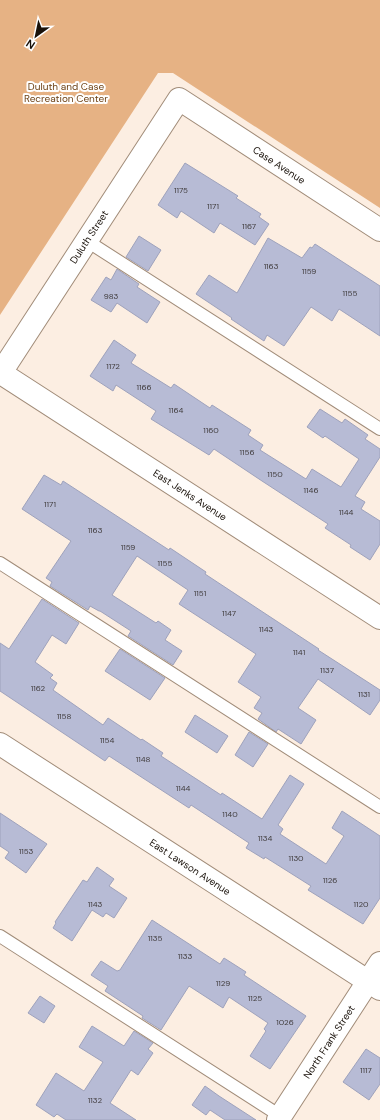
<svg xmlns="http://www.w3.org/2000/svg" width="380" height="1120" font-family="'DM Sans',sans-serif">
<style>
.green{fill:#e6b284}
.building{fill:#b7bbd5;stroke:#9ea2bc}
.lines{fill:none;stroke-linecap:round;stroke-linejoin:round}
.lane-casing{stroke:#a18c79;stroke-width:14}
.street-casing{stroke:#a18c79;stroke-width:24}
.lane{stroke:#fff;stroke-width:12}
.street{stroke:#fff;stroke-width:22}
.labels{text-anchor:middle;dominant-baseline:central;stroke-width:4;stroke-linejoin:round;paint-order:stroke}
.number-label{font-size:8px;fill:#403c3d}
.park-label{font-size:10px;fill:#6e4317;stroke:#fff}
.street-label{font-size:10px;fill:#19110a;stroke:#fff}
</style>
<rect width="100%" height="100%" fill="#fceee2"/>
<polygon class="green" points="0,0 380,0 380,208 173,73 158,73 0,315"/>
<g class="building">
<polygon points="185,163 238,196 236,198 261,214 259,217 269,224 255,245 220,223 214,233 181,211 177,218 158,205"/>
<polygon points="139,236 161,250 148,271 126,257"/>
<polygon points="268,238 302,258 310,247 312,248 315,244 380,286 380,336 339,309 332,321 311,307 284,346 267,335 264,341 231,319 232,318 196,294 209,275 237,293"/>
<polygon points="117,269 139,284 137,287 160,302 147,323 117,303 111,312 91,300 106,277 111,280"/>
<polygon points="114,340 136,355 131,363 171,388 174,384 210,408 212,405 251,430 248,435 263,445 260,450 306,479 312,469 341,487 359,459 325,436 323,438 307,427 320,409 342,423 345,419 368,435 365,439 380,449 380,457 355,496 365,502 361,509 380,521 380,544 370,560 350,547 351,545 325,528 328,524 262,481 214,449 209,455 151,419 156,411 116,385 113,391 90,376"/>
<polygon points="44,475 61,485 63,481 169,550 170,548 206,572 205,574 319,649 318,650 380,690 380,700 370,715 318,679 298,708 316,720 301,744 278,729 276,732 258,719 262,713 254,708 261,697 238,682 256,654 179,604 188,590 137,556 112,595 156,623 158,621 171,630 165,640 182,651 173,665 128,636 131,631 100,611 99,611 90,606 88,610 50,586 52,582 46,578 71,541 22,509"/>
<polygon points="42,599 79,623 66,644 52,635 35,662 53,675 50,678 57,683 53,690 103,725 108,718 141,740 142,739 163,753 161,756 221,795 222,793 262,819 290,775 304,784 278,825 283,829 280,834 326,864 344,836 332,828 342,811 380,836 380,898 363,924 308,890 311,886 265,857 264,859 246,848 249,843 191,805 189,808 109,756 105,761 0,691 0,643 9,649"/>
<polygon points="120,649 165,678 150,700 105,671"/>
<polygon points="195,715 228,736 217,753 185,732"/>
<polygon points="249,732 268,744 253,767 235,755"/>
<polygon points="0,813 47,844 26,873 5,858 9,852 0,846"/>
<polygon points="97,867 114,879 109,886 127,898 114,918 106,913 103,917 92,910 72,941 53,928 56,923 55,922 83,880 87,882"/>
<polygon points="152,920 220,964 224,958 246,972 244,975 306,1016 270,1069 250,1056 266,1031 264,1029 268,1023 229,997 223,1008 189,986 161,1030 142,1018 143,1016 105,991 108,986 91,975 101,961 117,971 120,970"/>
<polygon points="40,996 55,1006 44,1023 28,1013"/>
<polygon points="92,1026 124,1046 134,1031 153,1043 148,1049 153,1053 138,1075 131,1070 110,1103 136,1120 66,1120 57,1114 54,1117 36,1105 56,1073 84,1091 103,1062 79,1047"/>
<polygon points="366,1049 380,1058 380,1084 369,1100 343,1082"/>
<polygon points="205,1086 219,1096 256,1120 225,1120 210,1110 206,1115 192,1105"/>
</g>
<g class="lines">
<defs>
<g id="lane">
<polyline points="87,241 380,429"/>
<polyline points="0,563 380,807"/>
<polyline points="0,936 285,1119"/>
</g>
<g id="street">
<polyline points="1,373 380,618"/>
<polyline points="0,374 179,99 380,230"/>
<polyline points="0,744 380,989"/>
<polyline points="278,1120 380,963"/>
</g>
</defs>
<use href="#lane" class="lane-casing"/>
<use href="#street" class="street-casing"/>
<use href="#lane" class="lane"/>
<use href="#street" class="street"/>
</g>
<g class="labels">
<g class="number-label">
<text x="181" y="190">1175</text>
<text x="213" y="206">1171</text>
<text x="249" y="226">1167</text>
<text x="271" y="266">1163</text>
<text x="309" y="271">1159</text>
<text x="350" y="293">1155</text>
<text x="111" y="296">983</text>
<text x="113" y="366">1172</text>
<text x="144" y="387">1166</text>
<text x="176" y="410">1164</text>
<text x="211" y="430">1160</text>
<text x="247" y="452">1156</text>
<text x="275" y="474">1150</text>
<text x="311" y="490">1146</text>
<text x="50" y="504">1171</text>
<text x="346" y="512">1144</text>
<text x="95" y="530">1163</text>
<text x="128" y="547">1159</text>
<text x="165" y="563">1155</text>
<text x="200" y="593">1151</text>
<text x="229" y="613">1147</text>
<text x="266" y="629">1143</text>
<text x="299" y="652">1141</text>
<text x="327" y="670">1137</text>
<text x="38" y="688">1162</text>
<text x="364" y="694">1131</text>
<text x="64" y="716">1158</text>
<text x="107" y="740">1154</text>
<text x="143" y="759">1148</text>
<text x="183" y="788">1144</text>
<text x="230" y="814">1140</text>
<text x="265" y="838">1134</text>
<text x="26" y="851">1153</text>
<text x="296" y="858">1130</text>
<text x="330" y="880">1126</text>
<text x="95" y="904">1143</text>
<text x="361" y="904">1120</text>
<text x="155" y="938">1135</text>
<text x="185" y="956">1133</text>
<text x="223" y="983">1129</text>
<text x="255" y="998">1125</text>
<text x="285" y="1022">1026</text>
<text x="366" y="1070">1117</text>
<text x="95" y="1100">1132</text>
</g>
<g class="park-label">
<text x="66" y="86">Duluth and Case<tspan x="66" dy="12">Recreation Center</tspan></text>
</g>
<g class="street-label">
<text transform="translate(279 165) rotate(33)">Case Avenue</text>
<text transform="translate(89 237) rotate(-57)">Duluth Street</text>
<text transform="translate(190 495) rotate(33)">East Jenks Avenue</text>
<text transform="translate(190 867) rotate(33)">East Lawson Avenue</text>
<text transform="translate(329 1042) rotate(-57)">North Frank Street</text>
</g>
</g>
<g transform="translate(36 36) rotate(213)" stroke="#ffffff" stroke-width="3" paint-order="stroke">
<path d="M0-3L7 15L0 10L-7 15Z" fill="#19110a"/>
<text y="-6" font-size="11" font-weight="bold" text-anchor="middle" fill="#19110a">N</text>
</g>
</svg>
